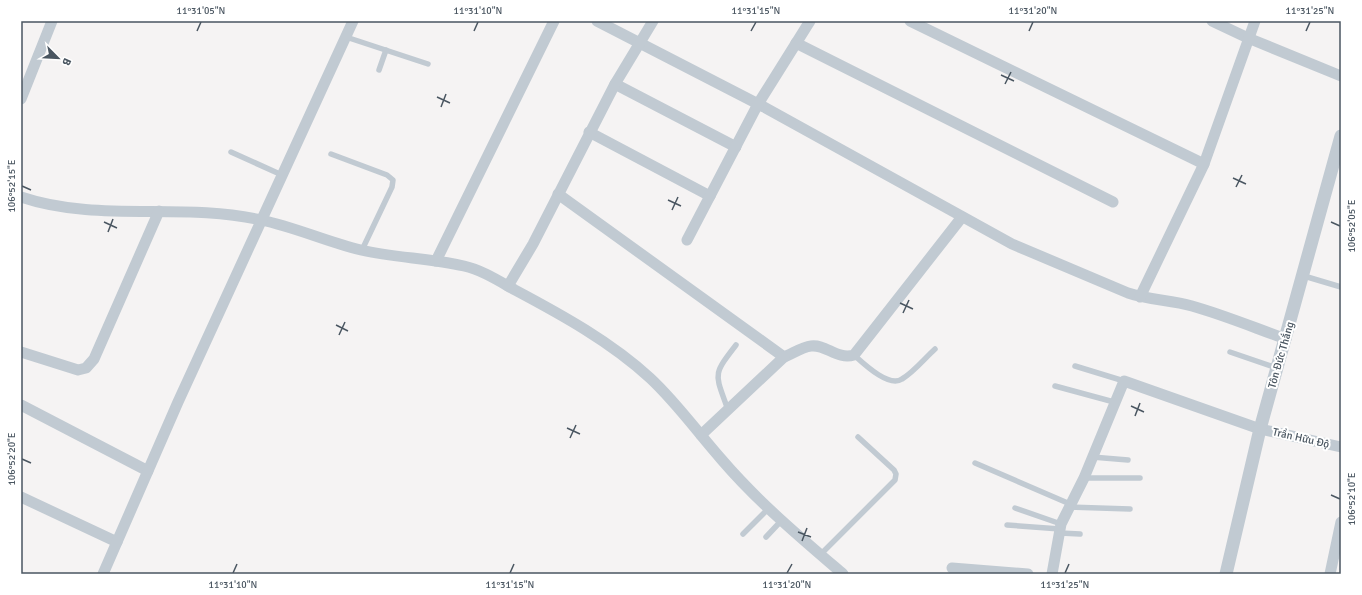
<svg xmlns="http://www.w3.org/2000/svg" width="1362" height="595" font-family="Signika,sans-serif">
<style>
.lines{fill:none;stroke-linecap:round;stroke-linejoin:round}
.service{stroke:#c1cad2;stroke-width:5.5}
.minor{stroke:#c1cad2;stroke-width:11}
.tertiary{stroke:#c1cad2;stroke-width:13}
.ticks{fill:none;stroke:#4a5661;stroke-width:1.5}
.labels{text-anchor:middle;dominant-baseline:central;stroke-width:4;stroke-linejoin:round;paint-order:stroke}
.street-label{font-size:11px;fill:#4a5661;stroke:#fff}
.neatline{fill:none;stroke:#4a5661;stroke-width:1.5}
.ticks-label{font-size:10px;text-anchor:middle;fill:#4a5661}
</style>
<rect width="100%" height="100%" fill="#f5f3f3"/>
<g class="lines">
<g class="service">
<polyline points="346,37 428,64"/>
<polyline points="379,70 386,50"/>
<polyline points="231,152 282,175"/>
<polyline points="331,154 387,175 393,180 392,187 362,250"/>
<polyline points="1304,276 1341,287"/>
<polyline points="1230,352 1277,368"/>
<path d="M854,355C864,364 889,388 902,379C914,372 924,359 935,349"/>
<polyline points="1075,366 1124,381"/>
<polyline points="1055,386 1114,402"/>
<path d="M728,410C715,373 712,376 736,345"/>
<polyline points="1092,457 1128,460"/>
<polyline points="975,463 1070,504"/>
<polyline points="1084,478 1140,478"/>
<polyline points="1068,507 1130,509"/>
<polyline points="1015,508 1061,524"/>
<polyline points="1007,525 1060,529"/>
<polyline points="1060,533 1080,534"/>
<polyline points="743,534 769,508"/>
<polyline points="766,537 781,521"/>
<polyline points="820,555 895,480 896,474 894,470 858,437"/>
</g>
<g class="minor">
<path d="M597,21L764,107L1012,244L1128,293C1149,300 1171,300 1192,306C1224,315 1255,328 1286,339"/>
<polyline points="910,21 1204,164"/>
<polyline points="1212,21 1248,38 1341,76"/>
<polyline points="796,43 1113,202"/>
<polyline points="615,84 736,147"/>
<polyline points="21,99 52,21"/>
<polyline points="589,132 710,196"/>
<path d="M558,194L784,357C792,354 802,347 811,346C826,344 837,360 854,355L962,217"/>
<path d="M21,197C98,223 182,202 261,220C295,227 327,242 361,250C395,258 430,258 464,266C482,270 499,281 515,290C562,315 611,342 650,378C677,403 698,433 722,460C758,502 801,538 843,574"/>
<polyline points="687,240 758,104 810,21"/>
<polyline points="436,261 554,21"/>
<polyline points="508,286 533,244 615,84 653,21"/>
<polyline points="1140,297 1204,164 1255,21"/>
<polyline points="21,352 78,370 86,368 94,359 159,211"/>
<polyline points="21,405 148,471"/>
<polyline points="701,435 784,357"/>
<polyline points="21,497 117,542"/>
<polyline points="952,568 1028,574"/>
<polyline points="103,574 178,402 353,21"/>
<polyline points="1052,574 1061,524 1084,478 1124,381 1260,429 1341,447"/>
<polyline points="1330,574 1341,522"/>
</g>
<polyline class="tertiary" points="1226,574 1260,429 1341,136"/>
</g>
<path class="ticks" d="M197,31L201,22M474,31L478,22M751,31L756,22M1029,31L1033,22M1306,31L1310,22M1001,75L1014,81M1005,84L1011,72M437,97L450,103M441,107L446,94M1233,178L1246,184M22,186L31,190M1236,187L1242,175M668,200L681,206M672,210L678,197M104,222L117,228M1331,222L1340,226M108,232L113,219M900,303L913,309M903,313L909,300M336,325L348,331M339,335L345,322M1131,406L1144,412M1135,416L1140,403M567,428L580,434M570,438L576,425M22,459L31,463M1331,495L1340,499M798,532L811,537M802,541L807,528M233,573L237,564M510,573L514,564M787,573L792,564M1065,573L1069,564"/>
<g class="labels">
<g class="street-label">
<text transform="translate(1281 355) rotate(-74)">Tôn Đức Thắng</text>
<text transform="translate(1301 438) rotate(13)">Trần Hữu Độ</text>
</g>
</g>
<rect width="1362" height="595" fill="none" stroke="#ffffff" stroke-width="44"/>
<g transform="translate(58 58) rotate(114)" stroke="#ffffff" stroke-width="3" paint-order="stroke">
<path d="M0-3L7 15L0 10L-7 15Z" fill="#4a5661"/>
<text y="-6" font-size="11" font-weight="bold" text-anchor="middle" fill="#4a5661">B</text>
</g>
<rect x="22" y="22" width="1318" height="551" class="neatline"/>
<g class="ticks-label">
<text x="201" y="14">11°31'05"N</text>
<text x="478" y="14">11°31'10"N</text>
<text x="756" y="14">11°31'15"N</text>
<text x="1033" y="14">11°31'20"N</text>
<text x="1310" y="14">11°31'25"N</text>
<text transform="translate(11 186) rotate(-90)" y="4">106°52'15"E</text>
<text transform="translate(1351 226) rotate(-90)" y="4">106°52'05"E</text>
<text transform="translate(11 459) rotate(-90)" y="4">106°52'20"E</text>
<text transform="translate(1351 499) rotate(-90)" y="4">106°52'10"E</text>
<text x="233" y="588">11°31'10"N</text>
<text x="510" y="588">11°31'15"N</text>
<text x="787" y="588">11°31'20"N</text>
<text x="1065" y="588">11°31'25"N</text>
</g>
</svg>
